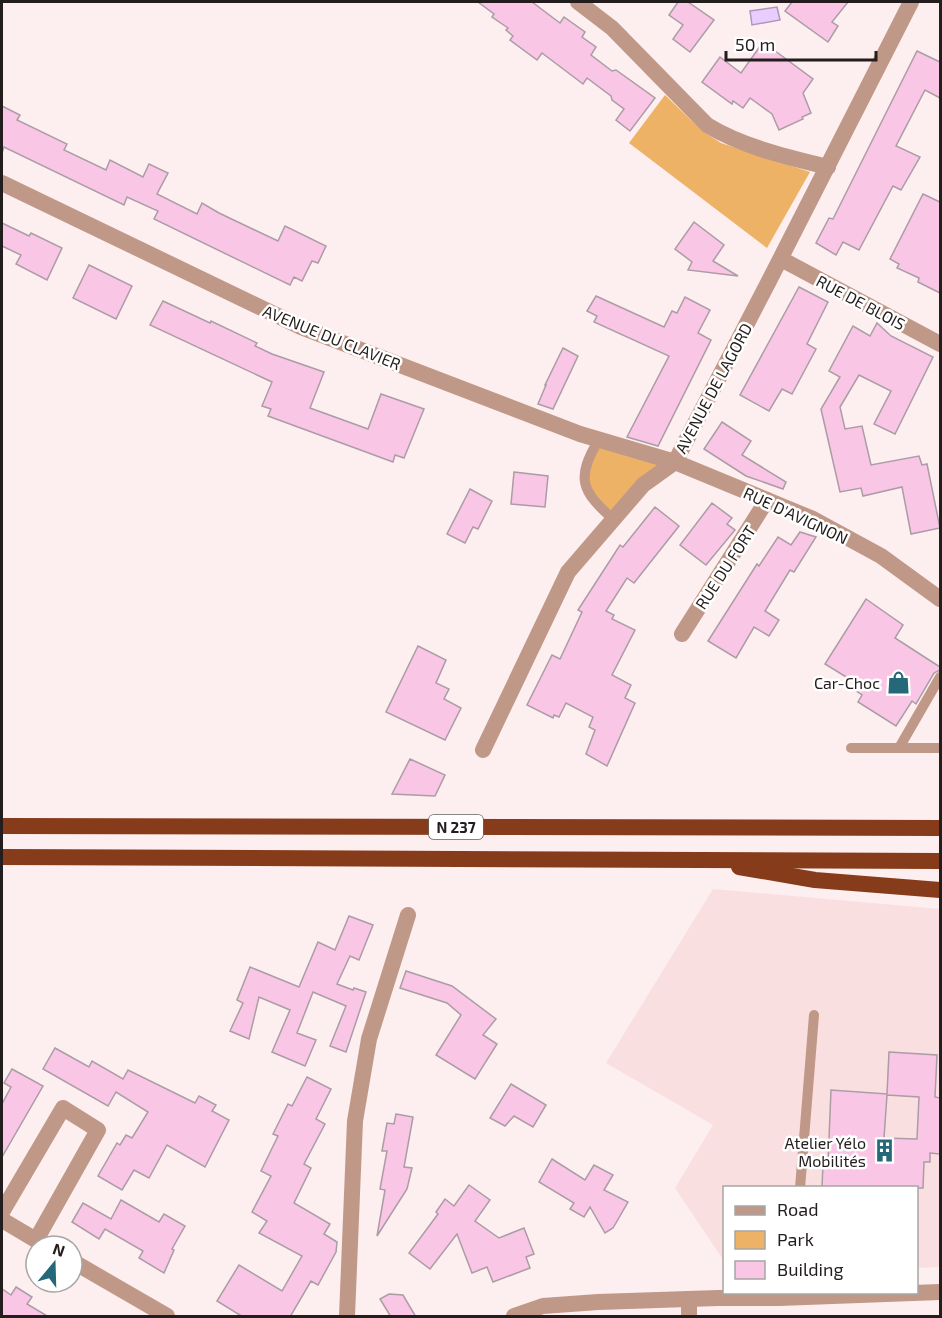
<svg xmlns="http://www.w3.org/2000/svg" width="942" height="1318" font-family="'Exo 2',sans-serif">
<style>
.built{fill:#fadfe1}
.green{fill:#edb265}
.water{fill:#e8cdfe;stroke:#ad98ba;stroke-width:1.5}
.building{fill:#fac6e6;stroke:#ab9ca5;stroke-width:1.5;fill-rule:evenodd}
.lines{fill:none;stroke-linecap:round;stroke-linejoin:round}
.service{stroke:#c09888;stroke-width:10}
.minor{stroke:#c09888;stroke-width:16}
.tertiary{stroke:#c09888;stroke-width:16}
.trunk{stroke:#863b1a;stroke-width:16}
.labels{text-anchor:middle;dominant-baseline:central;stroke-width:5;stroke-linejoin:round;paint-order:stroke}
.shield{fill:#fff;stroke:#656161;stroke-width:1.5}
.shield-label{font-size:15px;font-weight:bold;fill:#231d1d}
.street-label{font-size:16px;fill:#231d1d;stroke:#fff}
.poi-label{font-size:16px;fill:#231d1d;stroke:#fff;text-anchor:end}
</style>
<rect width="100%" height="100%" fill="#fdeeef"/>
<polygon class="built" points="713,889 940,909 940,1267 917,1268 916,1188 724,1188 724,1261 675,1188 713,1125 606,1063"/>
<g class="green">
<polygon points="665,95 701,130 721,143 810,172 767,248 629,143"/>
<polygon points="598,441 675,462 613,519 597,504 584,468"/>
</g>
<polygon class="water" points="777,7 780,20 752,25 750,11"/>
<g class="building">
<polygon points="478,2 532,2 560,23 564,17 585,32 582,37 596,47 591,55 612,71 616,70 655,98 630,131 616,120 624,109 612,100 611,96 587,78 583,84 542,53 537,60 510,40 513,36 506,30 508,28 492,17 494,14"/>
<polygon points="678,2 688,2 714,20 690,52 673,39 683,25 669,15"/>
<polygon points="792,2 848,2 832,22 838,26 828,42 785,11"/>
<polygon points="763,42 813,79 803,93 811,113 802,117 803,119 779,130 772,114 750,98 743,108 733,101 732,104 702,82 720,57 741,73"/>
<polygon points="917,51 940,62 940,98 925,90 896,146 920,157 901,190 893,186 859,250 843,242 836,255 816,243 829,218 833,219"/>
<polygon points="2,106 20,115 17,120 67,144 64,150 106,170 110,160 143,177 149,164 168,173 157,194 197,214 202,203 219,213 278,241 285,226 326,246 318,263 312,261 302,281 294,277 290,285 154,219 158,211 127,197 124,205 4,147 2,153"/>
<polygon points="923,194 940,202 940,293 918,282 919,278 897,268 899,264 890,259"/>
<polygon points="694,222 724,245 713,261 738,276 688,270 692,262 675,249"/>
<polygon points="2,223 29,236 31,233 62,248 47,280 16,264 21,255 2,246"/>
<polygon points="89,265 132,286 116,319 73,298"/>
<polygon points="799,287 828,302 807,344 816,349 792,394 782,389 769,411 740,395"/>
<polygon points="596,296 664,327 672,311 677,313 685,297 710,310 698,333 711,340 658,446 627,437 669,356 594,322 597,316 587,311"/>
<polygon points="163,301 210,323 211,321 257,343 255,346 272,354 324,372 310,408 368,429 381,394 424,409 404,458 395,455 393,462 268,416 271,409 262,406 272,382 150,325"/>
<polygon points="877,323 891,336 933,357 895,434 874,424 891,391 859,375 840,407 845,429 862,426 871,465 919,456 922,465 927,464 940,528 911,534 902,487 863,496 861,488 840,492 821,409 840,377 829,371 853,326 870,336"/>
<polygon points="563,348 578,356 553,409 538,404 546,385 545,385"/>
<polygon points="722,422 751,441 742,455 786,482 783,489 746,476 704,449"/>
<polygon points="514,472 548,476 545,507 511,504"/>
<polygon points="470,489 492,501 478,529 473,527 465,543 447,534"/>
<polygon points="712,503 732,518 727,524 735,530 706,565 680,545"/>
<polygon points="655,507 679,526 634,583 627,578 606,611 614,615 612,619 635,630 612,675 631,685 625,698 635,703 607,766 586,754 595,730 589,727 593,717 566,703 559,717 554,715 553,718 527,705 552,655 560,659 582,612 578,610 620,545 623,547"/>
<polygon points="800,532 816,537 794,572 790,570 765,611 779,620 769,636 754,627 736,658 708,641 757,564 759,566 778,537 791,545"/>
<polygon points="866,599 903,625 895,638 940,667 940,670 934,673 916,704 912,701 896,726 858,702 862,695 852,688 856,683 825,664"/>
<polygon points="418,646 446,660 436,683 449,689 444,699 461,708 445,740 386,712"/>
<polygon points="410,759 445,775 435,796 392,794"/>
<polygon points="349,916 373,925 359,960 350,956 337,984 353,990 354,988 366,992 346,1052 330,1046 346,1006 313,992 297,1033 316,1040 305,1066 272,1052 290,1010 259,997 249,1039 230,1031 243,1003 237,1000 250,967 299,987 318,942 335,950"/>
<polygon points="406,971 452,986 496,1019 483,1035 497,1044 475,1079 436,1055 461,1015 447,1003 400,988"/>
<polygon points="55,1048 89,1067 92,1061 123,1079 128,1070 195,1103 199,1096 216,1105 212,1111 229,1120 205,1167 167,1145 149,1178 134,1170 122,1190 98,1176 117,1143 120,1145 126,1135 132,1138 148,1112 116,1092 108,1106 43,1069"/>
<path d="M889,1052L937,1055L935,1097L940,1098V1154L930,1153V1162H924L923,1188H822L823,1163H828L831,1090L887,1094ZM887,1095L919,1097L917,1139L884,1138Z"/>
<polygon points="12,1069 43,1086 2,1157 2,1104 11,1087 4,1083"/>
<polygon points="307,1077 331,1089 316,1119 325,1124 304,1164 311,1168 294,1203 330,1224 324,1234 337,1242 336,1252 318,1285 311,1281 290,1317 243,1317 217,1301 239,1265 282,1291 302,1256 259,1233 267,1221 252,1212 271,1176 261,1171 278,1136 273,1134 288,1104 292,1106"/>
<polygon points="511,1084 546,1105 533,1127 514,1116 505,1126 490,1118"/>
<polygon points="396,1114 413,1117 404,1167 412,1168 407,1189 377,1236 385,1190 380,1189 387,1151 382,1151 387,1123 394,1124"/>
<polygon points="552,1159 585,1180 594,1165 613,1175 604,1190 628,1202 613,1228 605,1233 590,1207 584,1217 570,1209 574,1203 539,1182"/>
<polygon points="469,1185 490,1200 475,1221 499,1238 524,1228 534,1254 526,1257 530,1268 493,1282 487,1267 472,1273 457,1234 430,1269 409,1253 438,1214 436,1212 445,1199 454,1206"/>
<polygon points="121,1200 159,1222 164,1214 185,1226 172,1249 174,1250 164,1273 139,1258 143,1251 105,1229 99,1239 72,1222 83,1203 111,1219"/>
<polygon points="16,1287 32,1297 27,1304 49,1317 2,1317 2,1289 11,1295"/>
<polygon points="389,1294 403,1295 416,1317 391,1317 380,1299"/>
</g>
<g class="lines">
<g class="service">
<path d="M598,441C576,478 581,491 613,519"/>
<polyline points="940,677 899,748 940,748"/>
<polyline points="851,748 899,748"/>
<polyline points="800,1188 814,1015"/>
</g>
<g class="minor">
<path d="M578,2L612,28L707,125C743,147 787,157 828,167"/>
<polyline points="781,259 940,344"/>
<polyline points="682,634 767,500"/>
<polyline points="483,750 568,572 643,485 675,462"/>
<polyline points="2,1212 63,1108 98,1130 36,1240"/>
<polyline points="2,1220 46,1246"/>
<polyline points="72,1261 167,1316"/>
<polyline points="689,1299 689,1316"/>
<polyline points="347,1316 355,1121 369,1039 408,915"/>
</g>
<g class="tertiary">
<polyline points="2,183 301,327 580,434 675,462 813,519 881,556 940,599"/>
<polyline points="675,462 769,281 911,2"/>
<polyline points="514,1316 543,1306 598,1302 718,1298 779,1298 940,1292"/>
</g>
<g class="trunk">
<polyline points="2,826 940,828"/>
<polyline points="2,857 940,861"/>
<polyline points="739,867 815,880 940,890"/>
</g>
</g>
<defs>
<symbol id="shop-bare" viewBox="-9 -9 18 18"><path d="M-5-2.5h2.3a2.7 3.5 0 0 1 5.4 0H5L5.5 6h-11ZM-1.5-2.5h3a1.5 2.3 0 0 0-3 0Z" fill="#246879" stroke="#fff" stroke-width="2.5" paint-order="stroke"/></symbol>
<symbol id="building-bare" viewBox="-9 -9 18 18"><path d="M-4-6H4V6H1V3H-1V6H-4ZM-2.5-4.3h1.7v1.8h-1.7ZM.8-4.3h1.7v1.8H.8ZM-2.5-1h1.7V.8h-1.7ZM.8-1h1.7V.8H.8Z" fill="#246879" stroke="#fff" stroke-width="2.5" paint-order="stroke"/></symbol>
</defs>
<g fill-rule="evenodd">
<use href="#shop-bare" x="882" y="666" width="33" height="33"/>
<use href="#building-bare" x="868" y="1134" width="33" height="33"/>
</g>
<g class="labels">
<rect class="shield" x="429" y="815" width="54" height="24" rx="4.5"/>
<g class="shield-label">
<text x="456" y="827">N 237</text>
</g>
<g class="street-label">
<text transform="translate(861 302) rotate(28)">RUE DE BLOIS</text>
<text transform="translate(332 337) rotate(22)">AVENUE DU CLAVIER</text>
<text transform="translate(713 388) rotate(-62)">AVENUE DE LAGORD</text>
<text transform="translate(796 515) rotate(25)">RUE D'AVIGNON</text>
<text transform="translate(725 567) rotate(-57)">RUE DU FORT</text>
</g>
<g class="poi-label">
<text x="880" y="682">Car-Choc</text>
<text x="866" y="1142">Atelier Yélo<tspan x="866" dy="18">Mobilités</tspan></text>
</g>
</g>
<rect width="942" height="1318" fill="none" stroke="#231d1d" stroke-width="6"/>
<rect x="723" y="1186" width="195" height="108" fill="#ffffff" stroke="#a7a5a5" stroke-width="1.5"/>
<rect x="735" y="1206" width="30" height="9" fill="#c09888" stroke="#a7a5a5" stroke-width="1.5"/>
<text x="777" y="1216" font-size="18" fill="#231d1d">Road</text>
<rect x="735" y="1231" width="30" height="18" fill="#edb265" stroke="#a7a5a5" stroke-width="1.5"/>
<text x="777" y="1246" font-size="18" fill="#231d1d">Park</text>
<rect x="735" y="1261" width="30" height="18" fill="#fac6e6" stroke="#a7a5a5" stroke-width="1.5"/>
<text x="777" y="1276" font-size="18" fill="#231d1d">Building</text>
<g transform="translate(54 1264) rotate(19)"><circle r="28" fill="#ffffff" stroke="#a7a5a5" stroke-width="1.5"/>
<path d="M0-4.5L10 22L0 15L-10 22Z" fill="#246879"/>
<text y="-9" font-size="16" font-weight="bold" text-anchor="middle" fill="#231d1d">N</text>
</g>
<path d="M726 51v9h150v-9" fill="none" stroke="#231d1d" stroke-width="3"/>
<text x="735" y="51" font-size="18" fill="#231d1d" stroke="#ffffff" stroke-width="4.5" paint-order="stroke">50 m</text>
</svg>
